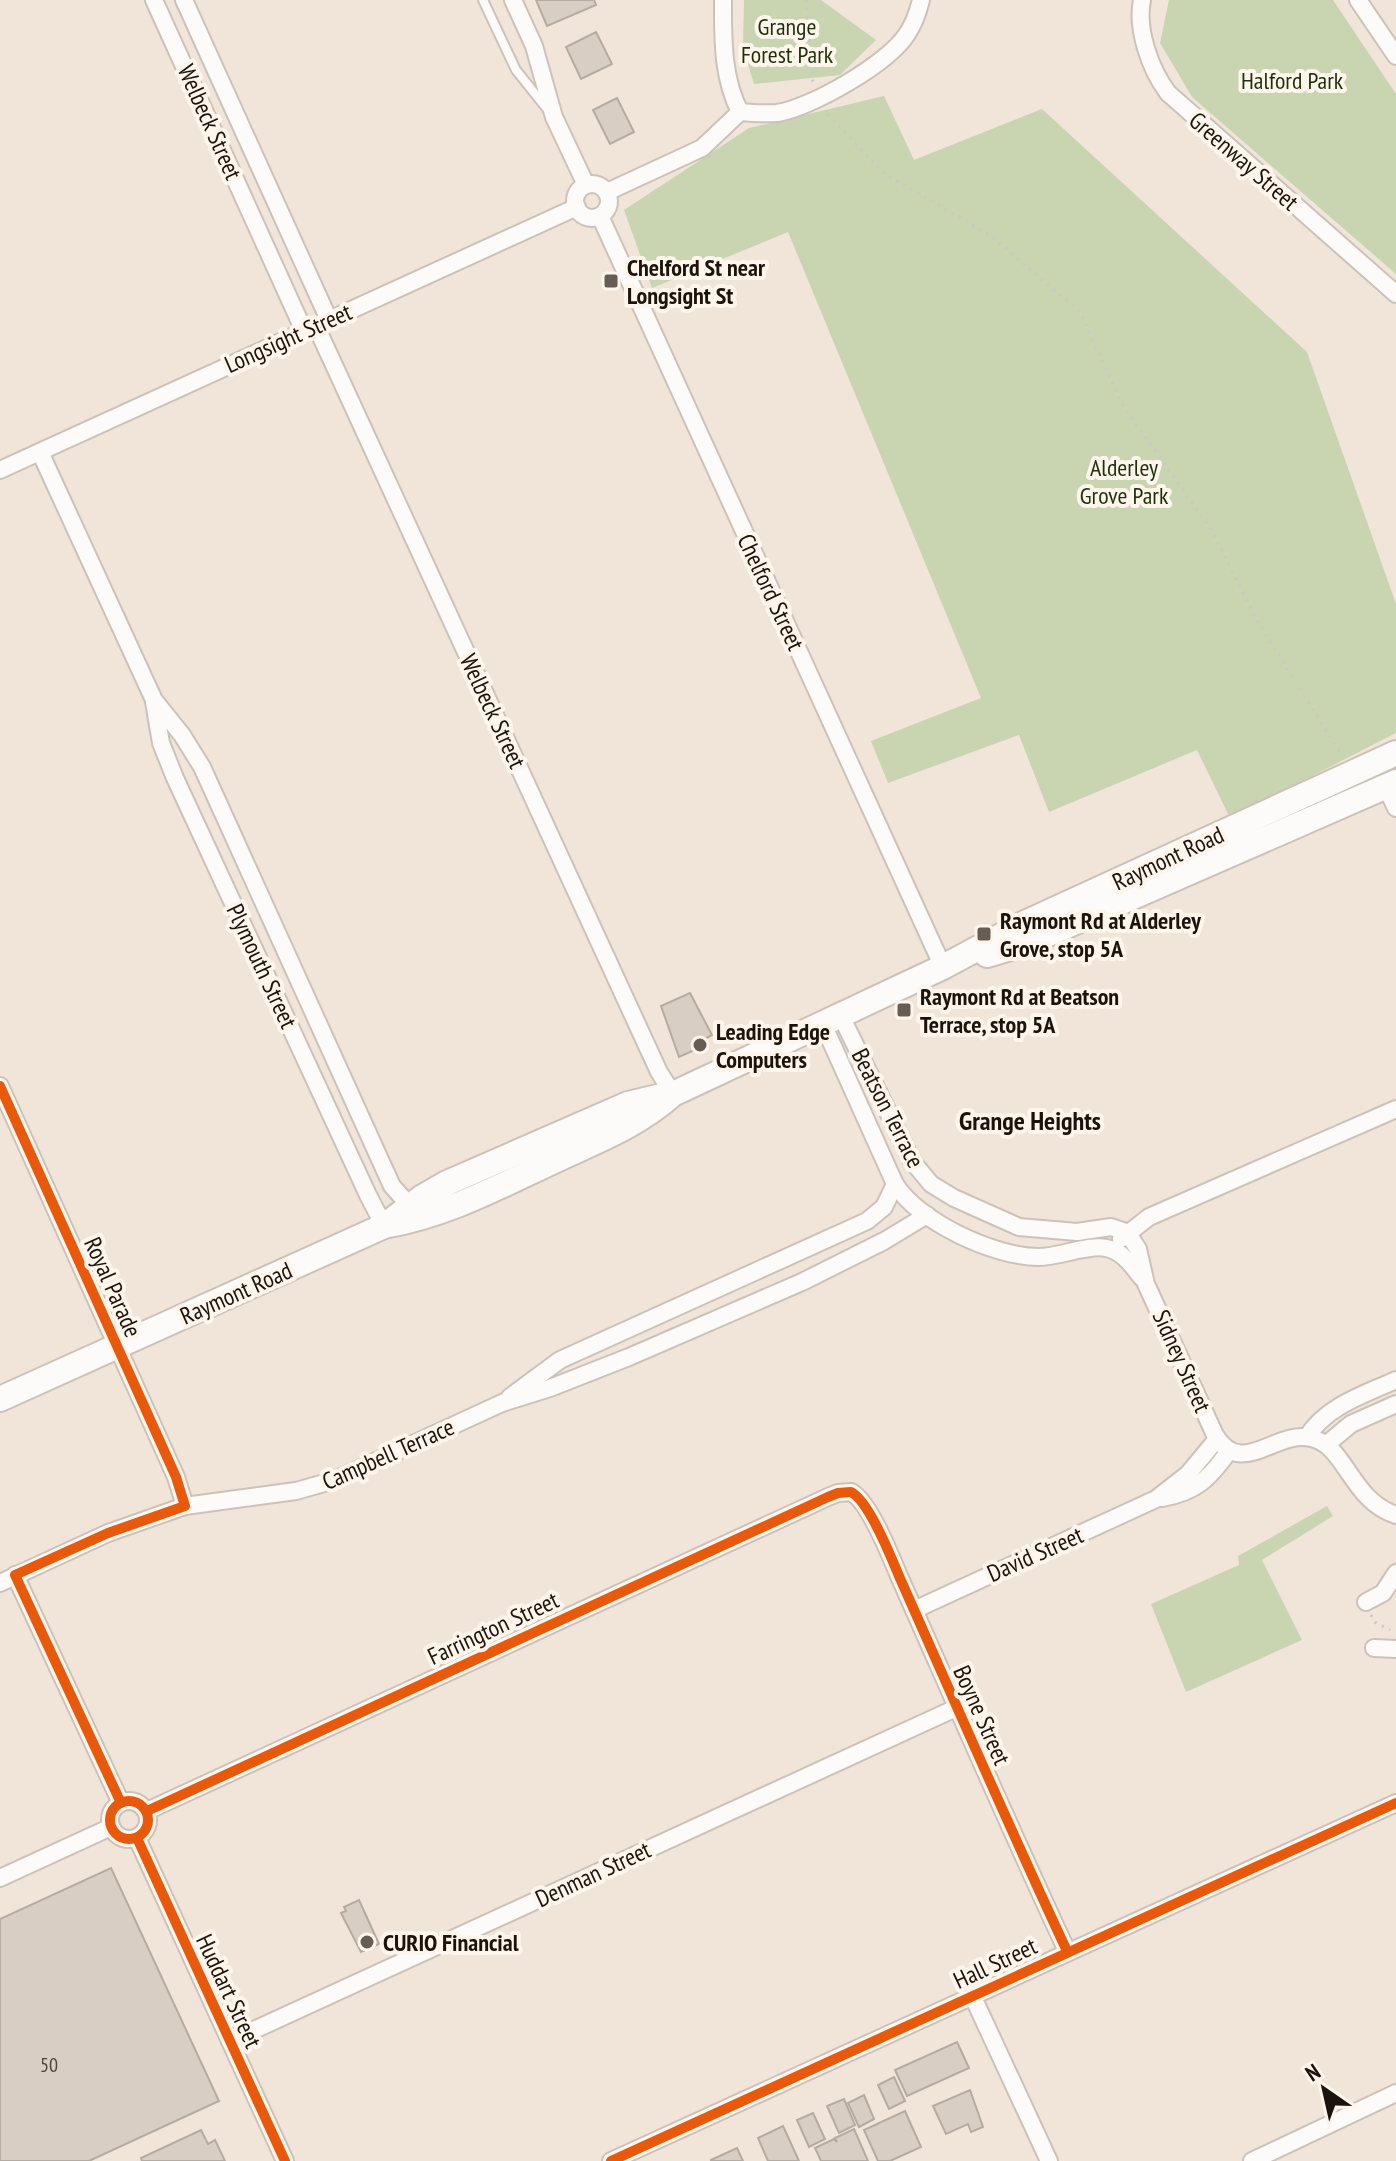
<svg xmlns="http://www.w3.org/2000/svg" width="1396" height="2161" font-family="'PT Sans Narrow',sans-serif">
<style>
.green{fill:#c9d4b1}
.building{fill:#d8cec4;stroke:#b5aba2;stroke-width:2}
.lines{fill:none;stroke-linecap:round;stroke-linejoin:round}
.lane-casing{stroke:#ccc2b9;stroke-width:12}
.street-casing{stroke:#ccc2b9;stroke-width:20}
.secondary-casing{stroke:#ccc2b9;stroke-width:28}
.path{stroke:#ccc8c4;stroke-width:3;stroke-dasharray:2 6;stroke-linecap:butt}
.lane{stroke:#fdfbf9;stroke-width:8}
.street{stroke:#fdfbf9;stroke-width:16}
.secondary{stroke:#fdfbf9;stroke-width:24}
.cycleway-casing{stroke:#fef5ec;stroke-width:15}
.cycleway{stroke:#e8590c;stroke-width:10}
.poi-dot{fill:#675d54;stroke:#fef5ec;stroke-width:3}
.labels{text-anchor:middle;dominant-baseline:central;stroke-width:8;stroke-linejoin:round;paint-order:stroke}
.number-label{font-size:20px;fill:#4c443b}
.park-label{font-size:24px;fill:#1d3109;stroke:#fef5ec}
.street-label{font-size:24px;fill:#1c140c;stroke:#fef5ec}
.poi-label{font-size:24px;font-weight:bold;fill:#1c140c;stroke:#fef5ec;text-anchor:start}
.neighbourhood-label{font-size:26px;font-weight:bold;fill:#1c140c;stroke:#fef5ec}
</style>
<rect width="100%" height="100%" fill="#f1e5d9"/>
<g class="green">
<polygon points="744,0 821,0 876,40 840,75 754,84 743,48"/>
<polygon points="1169,0 1333,0 1396,94 1396,274 1192,97 1160,43"/>
<polygon points="884,96 914,160 1042,109 1307,352 1396,604 1396,733 1230,818 1197,750 1049,812 1019,735 888,783 871,741 981,698 788,232 652,288 624,210 749,128"/>
<polygon points="1327,1506 1333,1516 1262,1560 1302,1640 1186,1692 1151,1604 1239,1565 1238,1556"/>
</g>
<g class="building">
<polygon points="536,0 594,0 596,5 547,26"/>
<polygon points="596,32 612,64 581,79 566,47"/>
<polygon points="617,98 634,132 610,144 593,110"/>
<polygon points="690,993 712,1035 701,1041 704,1046 679,1057 661,1006"/>
<polygon points="111,1868 219,2101 89,2161 0,2161 0,1919"/>
<polygon points="359,1900 379,1944 361,1952 341,1913 346,1911 344,1907"/>
<polygon points="957,2042 969,2068 907,2096 895,2070"/>
<polygon points="894,2077 905,2101 889,2109 878,2085"/>
<polygon points="970,2090 983,2127 971,2132 968,2124 946,2134 933,2106"/>
<polygon points="864,2095 874,2119 859,2127 848,2103"/>
<polygon points="844,2099 855,2125 839,2133 827,2106"/>
<polygon points="905,2111 921,2147 890,2161 878,2161 864,2130"/>
<polygon points="813,2113 825,2139 809,2147 797,2120"/>
<polygon points="783,2126 799,2161 768,2161 758,2138"/>
<polygon points="854,2129 868,2161 821,2161 815,2148 834,2139 837,2142 835,2138"/>
<polygon points="201,2130 208,2144 215,2140 225,2161 142,2161 141,2158"/>
<polygon points="737,2148 743,2161 711,2161 711,2160"/>
</g>
<g class="lines">
<defs>
<polyline id="lane" points="483,0 516,70 548,110"/>
<g id="street">
<polyline points="154,0 304,331"/>
<polyline points="184,0 329,320"/>
<polyline points="513,0 534,46 554,117 586,185"/>
<path d="M723,0C723,38 722,77 740,112"/>
<path d="M1142,0C1136,29 1150,69 1168,93L1396,294"/>
<polyline points="1358,0 1396,56"/>
<path d="M740,112C752,113 765,114 777,113C811,108 889,63 907,34C914,24 918,12 921,0"/>
<circle cx="592" cy="201" r="17"/>
<polyline points="607,192 702,148 740,112"/>
<polyline points="600,216 943,967"/>
<polyline points="316,326 659,1072 673,1094"/>
<polyline points="40,452 154,700 182,735 202,767 392,1186 410,1206"/>
<polyline points="0,470 577,207"/>
<polyline points="154,702 161,743 175,778 368,1195 384,1226"/>
<polyline points="1386,787 1396,808"/>
<path d="M841,1016L912,1161L931,1184L954,1198L1019,1227L1077,1232L1111,1227L1123,1231L1132,1240L1138,1249L1146,1284L1215,1435C1242,1479 1274,1430 1311,1438C1346,1445 1350,1500 1396,1515"/>
<path d="M823,1024L895,1184C919,1222 994,1257 1039,1257C1059,1257 1089,1244 1106,1248C1123,1251 1132,1266 1142,1278"/>
<polyline points="0,1086 176,1477 185,1506"/>
<polyline points="1121,1239 1149,1217 1396,1109"/>
<polyline points="510,1397 560,1360 867,1221 884,1207 895,1184"/>
<path d="M1307,1437C1326,1406 1365,1394 1396,1380"/>
<polyline points="1327,1444 1351,1424 1396,1404"/>
<path d="M1162,1498C1196,1492 1209,1479 1229,1451"/>
<polyline points="15,1575 121,1803"/>
<polyline points="0,1583 108,1533 185,1506 296,1491 335,1480 502,1403 550,1388 629,1357 802,1282 884,1241 927,1215"/>
<polyline points="1366,1602 1383,1593 1396,1573"/>
<polyline points="914,1610 1156,1499 1188,1474 1217,1439"/>
<polyline points="1374,1648 1396,1649"/>
<circle cx="129" cy="1820" r="19"/>
<path d="M147,1811L828,1497L838,1493L851,1492C869,1501 891,1557 899,1576C955,1702 1009,1827 1067,1951"/>
<polyline points="137,1838 285,2161"/>
<polyline points="0,1878 111,1827"/>
<polyline points="972,1995 1049,2161"/>
<polyline points="230,2041 956,1708"/>
<polyline points="611,2161 1396,1803"/>
<polyline points="1252,2161 1396,2093"/>
</g>
<g id="secondary">
<polyline points="987,955 1030,942 1396,782"/>
<path d="M384,1226C447,1215 498,1187 556,1160C597,1141 639,1125 673,1094L943,967L1023,924L1396,753"/>
<polyline points="0,1399 384,1226 421,1198 447,1183 628,1104 670,1094"/>
</g>
</defs>
<use href="#lane" class="lane-casing"/>
<use href="#street" class="street-casing"/>
<use href="#secondary" class="secondary-casing"/>
<g class="path">
<polyline points="806,0 813,84"/>
<polyline points="828,114 882,172 991,236 1080,312 1123,406 1211,529 1259,624 1342,756"/>
<polyline points="1371,1615 1376,1623 1390,1630"/>
</g>
<use href="#lane" class="lane"/>
<use href="#street" class="street"/>
<use href="#secondary" class="secondary"/>
<defs>
<g id="cycleway">
<polyline points="0,1086 176,1477 185,1506 108,1533 15,1575 121,1803"/>
<circle cx="129" cy="1820" r="19"/>
<path d="M147,1811L828,1497L838,1493L851,1492C869,1501 891,1557 899,1576C955,1702 1009,1827 1067,1951"/>
<polyline points="137,1838 285,2161"/>
<polyline points="611,2161 1396,1803"/>
</g>
</defs>
<use href="#cycleway" class="cycleway-casing"/>
<use href="#cycleway" class="cycleway"/>
</g>
<g class="poi-dot">
<rect x="603" y="273" width="16" height="16" rx="4"/>
<rect x="976" y="926" width="16" height="16" rx="4"/>
<rect x="896" y="1002" width="16" height="16" rx="4"/>
<circle cx="700" cy="1045" r="8"/>
<circle cx="367" cy="1942" r="8"/>
</g>
<g class="labels">
<g class="number-label">
<text x="49" y="2065">50</text>
</g>
<g class="park-label">
<text x="787" y="26">Grange<tspan x="787" dy="28">Forest Park</tspan></text>
<text x="1292" y="80">Halford Park</text>
<text x="1124" y="467">Alderley<tspan x="1124" dy="28">Grove Park</tspan></text>
</g>
<g class="street-label">
<text transform="translate(210 122) rotate(66)">Welbeck Street</text>
<text transform="translate(1244 161) rotate(41)">Greenway Street</text>
<text transform="translate(288 338) rotate(-24)">Longsight Street</text>
<text transform="translate(771 592) rotate(65)">Chelford Street</text>
<text transform="translate(493 711) rotate(65)">Welbeck Street</text>
<text transform="translate(1168 858) rotate(-25)">Raymont Road</text>
<text transform="translate(262 966) rotate(65)">Plymouth Street</text>
<text transform="translate(888 1108) rotate(63)">Beatson Terrace</text>
<text transform="translate(113 1287) rotate(66)">Royal Parade</text>
<text transform="translate(236 1293) rotate(-24)">Raymont Road</text>
<text transform="translate(1182 1361) rotate(66)">Sidney Street</text>
<text transform="translate(388 1454) rotate(-24)">Campbell Terrace</text>
<text transform="translate(1035 1554) rotate(-24)">David Street</text>
<text transform="translate(493 1628) rotate(-25)">Farrington Street</text>
<text transform="translate(982 1715) rotate(66)">Boyne Street</text>
<text transform="translate(593 1874) rotate(-25)">Denman Street</text>
<text transform="translate(995 1963) rotate(-25)">Hall Street</text>
<text transform="translate(229 1991) rotate(65)">Huddart Street</text>
</g>
<g class="poi-label">
<text x="627" y="267">Chelford St near<tspan x="627" dy="28">Longsight St</tspan></text>
<text x="1000" y="920">Raymont Rd at Alderley<tspan x="1000" dy="28">Grove, stop 5A</tspan></text>
<text x="920" y="996">Raymont Rd at Beatson<tspan x="920" dy="28">Terrace, stop 5A</tspan></text>
<text x="716" y="1031">Leading Edge<tspan x="716" dy="28">Computers</tspan></text>
<text x="383" y="1942">CURIO Financial</text>
</g>
<g class="neighbourhood-label">
<text x="1030" y="1120">Grange Heights</text>
</g>
</g>
<g transform="translate(1324 2089) rotate(326)" stroke="#fef5ec" stroke-width="6" paint-order="stroke">
<path d="M0-6L14 30L0 20L-14 30Z" fill="#1c140c"/>
<text y="-12" font-size="22" font-weight="bold" text-anchor="middle" fill="#1c140c">N</text>
</g>
</svg>
